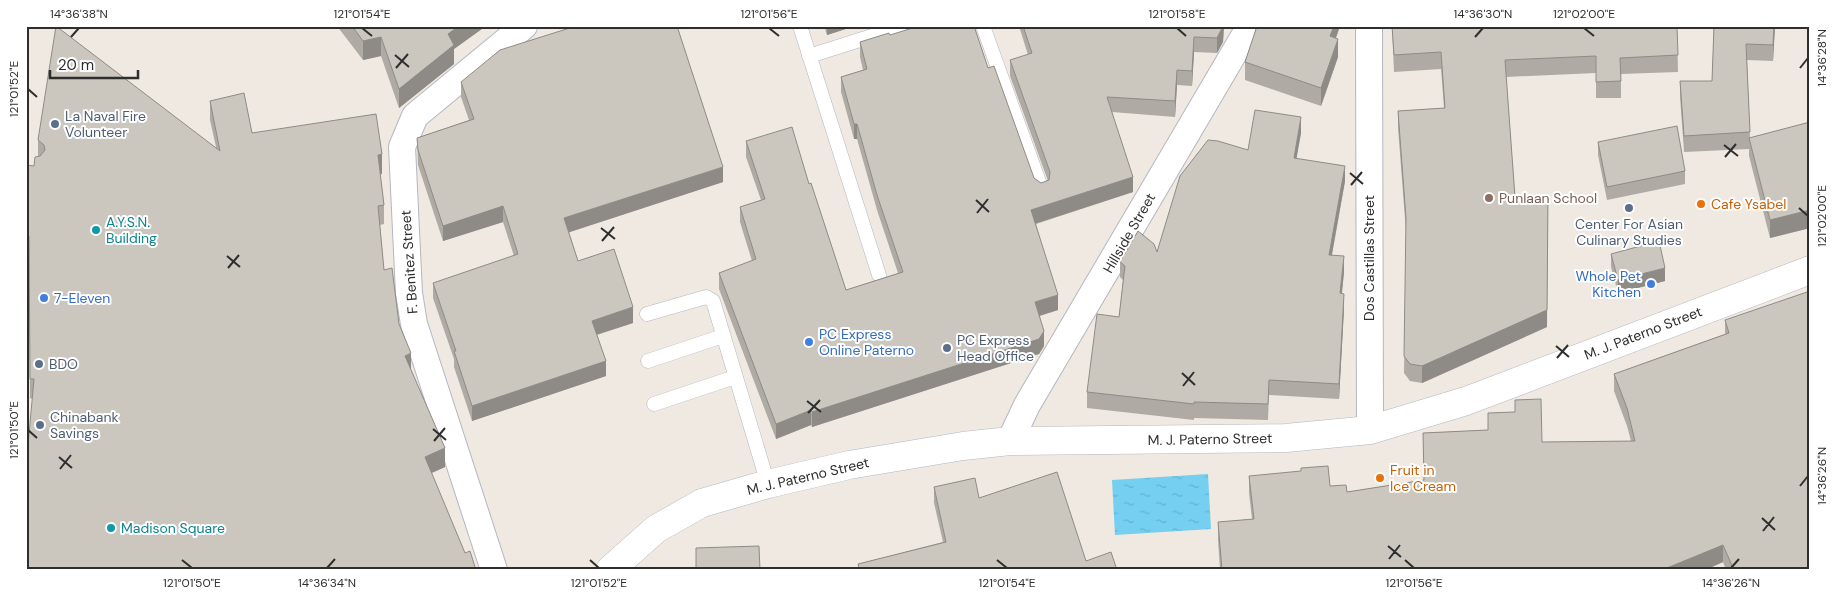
<svg xmlns="http://www.w3.org/2000/svg" width="1836" height="596" font-family="'DM Sans',sans-serif">
<style>
.water{fill:url(#water-ripples)}
.lines{fill:none;stroke-linecap:round;stroke-linejoin:round}
.lane-casing{stroke:#b4b7c1;stroke-width:15}
.street-casing{stroke:#b4b7c1;stroke-width:28}
.secondary-casing{stroke:#b4b7c1;stroke-width:29}
.lane{stroke:#fff;stroke-width:14}
.street{stroke:#fff;stroke-width:26}
.secondary{stroke:#fff;stroke-width:28}
.wall{fill:#afaba4}
.shaded-wall{fill:#8e8b86}
.building{fill:#cbc7bf;stroke:#8e8b86}
.ticks{fill:none;stroke:#2e2e2e;stroke-width:2}
.service-dot{fill:#5c6f8a;stroke:#fff;stroke-width:2}
.education-dot{fill:#8d6e63;stroke:#fff;stroke-width:2}
.food-dot{fill:#e8710a;stroke:#fff;stroke-width:2}
.culture-dot{fill:#0f9aa8;stroke:#fff;stroke-width:2}
.shop-dot{fill:#3f7fe0;stroke:#fff;stroke-width:2}
.labels{text-anchor:middle;dominant-baseline:central;stroke-width:4;stroke-linejoin:round;paint-order:stroke}
.service-label{font-size:14px;fill:#4e5e75;stroke:#fff;text-anchor:start}
.education-label{font-size:14px;fill:#785e54;stroke:#fff;text-anchor:start}
.food-label{font-size:14px;fill:#c56008;stroke:#fff;text-anchor:start}
.culture-label{font-size:14px;fill:#0d838f;stroke:#fff;text-anchor:start}
.street-label{font-size:14px;fill:#2e2e2e;stroke:#fff}
.shop-label{font-size:14px;fill:#366cbe;stroke:#fff;text-anchor:start}
.neatline{fill:none;stroke:#2e2e2e;stroke-width:2}
.ticks-label{font-size:12px;text-anchor:middle;fill:#2e2e2e}
</style>
<defs>
<pattern id="water-ripples" width="26" height="14" patternUnits="userSpaceOnUse" patternTransform="scale(1.25)"><rect width="26" height="14" fill="#75cff0"/><path d="M2 4q2-2 4 0t4 0M15 11q2-2 4 0t4 0" fill="none" stroke="#66b2ce"/></pattern>
</defs>
<rect width="100%" height="100%" fill="#efe9e1"/>
<polygon class="water" points="1208,474 1211,529 1115,535 1112,480"/>
<g class="lines">
<defs>
<g id="lane">
<polyline points="800,26 879,275"/>
<polyline points="983,26 1042,190"/>
<polyline points="809,56 904,26"/>
<polyline points="647,314 706,297 713,301 768,484"/>
<polyline points="648,361 723,336"/>
<polyline points="654,404 735,377"/>
</g>
<g id="street">
<polyline points="1369,26 1370,430"/>
<polyline points="1010,441 1027,405 1250,26"/>
<polyline points="494,570 414,324 409,293 402,147 415,116 524,26"/>
</g>
<polyline id="secondary" points="610,570 656,529 702,503 768,484 849,465 963,446 1010,441 1286,438 1370,430 1466,401 1810,270"/>
</defs>
<use href="#lane" class="lane-casing"/>
<use href="#street" class="street-casing"/>
<use href="#secondary" class="secondary-casing"/>
<use href="#lane" class="lane"/>
<use href="#street" class="street"/>
<use href="#secondary" class="secondary"/>
</g>
<g class="wall">
<polygon points="337,26 486,26 454,49 454,64 399,108 381,56 363,60"/>
<polygon points="824,26 852,26 852,27 827,35"/>
<polygon points="1019,26 1224,26 1223,42 1217,53 1194,52 1192,86 1177,85 1175,117 1112,112 1133,192 1036,224 1058,310 1040,316 1044,346 1039,354 812,427 811,425 776,439 719,289 719,273 752,261 740,222 740,207 761,200 746,157 746,141 809,184 846,290 898,273 877,210 857,139 854,139 841,92 841,77 863,70 860,57 860,42 890,35 988,68 1034,178 1041,183 1048,181 1010,76 1010,60 1028,55"/>
<polygon points="1257,26 1340,26 1336,38 1338,57 1321,106 1245,80 1245,62"/>
<polygon points="1392,26 1677,26 1678,72 1621,74 1621,98 1596,98 1596,73 1506,77 1515,197 1547,327 1422,383 1410,381 1404,373 1406,232 1398,128 1398,111 1444,108 1441,69 1394,72"/>
<polygon points="1714,26 1775,26 1773,61 1747,60 1750,138 1810,122 1810,228 1770,238 1749,156 1749,149 1684,152 1680,97 1680,81 1712,81"/>
<polygon points="461,82 723,182 569,232 578,261 633,323 597,335 606,376 472,421 454,367 454,359 433,298 433,283 514,256 503,222 443,241 418,165 417,138 469,120 461,97"/>
<polygon points="210,101 252,133 382,174 380,174 384,205 384,224 380,225 384,270 411,372 445,467 431,473 465,553 476,570 30,398 29,256 26,255 26,165 34,166 38,157 38,140 216,147 210,120"/>
<polygon points="1301,133 1296,158 1345,181 1332,255 1344,272 1342,293 1344,309 1339,399 1269,395 1268,420 1194,418 1194,420 1087,408 1087,392 1119,317 1123,280 1120,277 1120,262 1157,252 1248,150"/>
<polygon points="1598,142 1685,171 1685,184 1607,200 1598,155"/>
<polygon points="1611,254 1665,281 1618,293 1611,267"/>
<polygon points="1725,320 1810,570 1726,570 1723,562 1705,570 1220,570 1218,540 1218,522 1252,519 1249,493 1249,476 1330,486 1347,492 1424,480 1423,433 1488,430 1488,413 1542,442 1631,441 1627,426 1614,391 1614,374 1725,334"/>
<polygon points="934,487 979,498 1086,561 1117,570 858,568 858,564 943,542 934,503"/>
</g>
<g class="shaded-wall">
<polygon points="459,26 486,26 454,49 454,64 399,108 399,89 448,34"/>
<polygon points="827,26 852,26 852,27 827,35"/>
<polygon points="1223,26 1224,26 1223,42 1217,53 1217,38"/>
<polygon points="1334,26 1340,26 1330,54 1330,36"/>
<polygon points="1774,26 1775,26 1773,61 1773,45"/>
<polygon points="381,37 381,56 363,60 363,41"/>
<polygon points="1194,37 1194,52 1192,86 1192,71"/>
<polygon points="1338,39 1338,57 1321,106 1321,88"/>
<polygon points="1177,70 1177,85 1175,117 1175,101"/>
<polygon points="1301,117 1301,133 1294,173 1294,158"/>
<rect x="854" y="124" width="3" height="15"/>
<polygon points="382,154 382,174 378,175 378,155"/>
<polygon points="1345,166 1345,181 1329,270 1329,255"/>
<polygon points="723,167 723,182 564,234 564,218"/>
<polygon points="1133,177 1133,192 1031,225 1031,210"/>
<polygon points="1548,196 1547,327 1422,383 1422,366"/>
<polygon points="503,206 503,222 443,241 443,226"/>
<polygon points="1810,210 1810,228 1770,238 1770,220"/>
<polygon points="1344,256 1344,272 1340,309 1340,293"/>
<polygon points="1665,268 1665,281 1618,293 1618,280"/>
<polygon points="1344,294 1344,309 1339,399 1339,384"/>
<polygon points="1058,295 1058,310 1035,317 1035,302"/>
<polygon points="633,307 633,323 592,336 592,321"/>
<polygon points="1044,331 1044,346 1039,354 812,427 812,412"/>
<polygon points="411,353 411,373 405,356"/>
<polygon points="606,361 606,376 472,421 472,406"/>
<polygon points="811,410 811,425 776,439 776,424"/>
<polygon points="445,448 445,467 425,476 425,457"/>
<polygon points="1723,545 1723,562 1705,570 1662,570"/>
</g>
<g class="building">
<polygon points="56,26 220,151 210,101 244,93 252,133 376,114 382,154 378,155 384,205 378,206 384,270 392,268 399,324 411,353 405,356 445,448 425,457 465,553 470,551 476,570 26,570 26,467 34,379 30,379 29,236 26,236 26,165 34,166 35,157 40,156 45,150 44,145 38,140"/>
<polygon points="352,26 459,26 448,34 454,45 399,89 381,37 363,41"/>
<polygon points="576,26 677,26 723,167 564,218 578,261 614,249 633,307 592,321 606,361 472,406 454,351 456,351 433,283 518,254 503,206 443,226 418,150 417,138 474,119 461,82 500,50"/>
<polygon points="919,26 974,26 988,68 994,66 1034,178 1041,183 1049,180 1050,172 1010,60 1032,53 1023,26 1223,26 1217,38 1194,37 1192,71 1177,70 1175,101 1107,97 1133,177 1031,210 1058,295 1035,302 1044,331 1039,339 812,412 811,410 776,424 719,273 756,259 740,207 765,199 746,141 792,127 809,184 811,183 846,290 903,272 877,195 857,124 854,124 841,77 867,69 860,42 889,33 890,35"/>
<polygon points="1257,26 1334,26 1330,36 1338,39 1321,88 1245,62"/>
<polygon points="1392,26 1677,26 1678,55 1620,58 1621,81 1596,82 1596,56 1505,60 1515,197 1548,196 1547,310 1422,366 1410,364 1404,356 1406,218 1398,111 1445,108 1441,52 1394,55"/>
<polygon points="1714,26 1774,26 1773,45 1746,44 1750,132 1684,136 1680,81 1712,81"/>
<polygon points="1255,110 1301,117 1294,158 1345,166 1329,255 1344,256 1340,293 1344,294 1339,384 1269,380 1268,404 1194,402 1194,404 1087,392 1097,314 1119,317 1125,266 1120,262 1138,231 1154,244 1157,252 1180,176 1208,140 1218,141 1248,150"/>
<polygon points="1810,122 1810,210 1770,220 1749,138"/>
<polygon points="1677,126 1685,171 1607,187 1598,142"/>
<polygon points="1659,241 1665,268 1618,280 1611,254"/>
<polygon points="1810,291 1810,570 1734,570 1723,545 1662,570 1222,570 1218,522 1254,519 1249,476 1301,471 1301,468 1328,466 1330,486 1346,485 1347,492 1424,480 1423,433 1488,430 1488,413 1515,412 1515,400 1541,399 1542,442 1635,441 1627,408 1614,374 1729,333 1725,320"/>
<polygon points="1057,472 1086,561 1111,552 1117,570 848,570 859,568 858,564 946,542 934,487 975,478 979,498"/>
<polygon points="759,546 760,570 696,570 696,548"/>
</g>
<path class="ticks" d="M362,28L372,36M769,28L779,36M1177,28L1186,36M1584,28L1594,36M71,37L79,28M1475,37L1483,28M395,55L409,67M396,68L408,54M1800,68L1808,58M28,89L37,97M1724,145L1738,156M1725,157L1736,144M1350,173L1363,184M1351,185L1362,172M976,200L989,212M1799,208L1808,216M977,213L988,199M601,228L615,239M602,241L614,227M227,256L240,267M228,268L239,255M1556,346L1569,357M1557,358L1568,345M1182,373L1195,385M1183,386L1194,372M807,401L821,412M808,413L820,400M433,429L446,440M28,430L37,438M434,441L445,428M59,457L72,468M60,469L71,455M1800,486L1808,476M1762,518L1775,530M1763,531L1774,517M1388,546L1401,557M1389,559L1400,545M182,560L192,568M590,560L599,568M997,560L1007,568M1405,560L1414,568M327,568L335,559M1731,568L1739,559"/>
<g class="service-dot">
<circle cx="55" cy="124" r="5"/>
<circle cx="1629" cy="208" r="5"/>
<circle cx="947" cy="348" r="5"/>
<circle cx="39" cy="364" r="5"/>
<circle cx="40" cy="425" r="5"/>
</g>
<circle class="education-dot" cx="1489" cy="198" r="5"/>
<g class="food-dot">
<circle cx="1701" cy="204" r="5"/>
<circle cx="1380" cy="478" r="5"/>
</g>
<g class="culture-dot">
<circle cx="96" cy="230" r="5"/>
<circle cx="111" cy="528" r="5"/>
</g>
<g class="shop-dot">
<circle cx="1651" cy="284" r="5"/>
<circle cx="44" cy="298" r="5"/>
<circle cx="809" cy="342" r="5"/>
</g>
<g class="labels">
<g class="service-label">
<text x="65" y="116">La Naval Fire<tspan x="65" dy="16">Volunteer</tspan></text>
<text x="1629" y="224" text-anchor="middle">Center For Asian<tspan x="1629" dy="16">Culinary Studies</tspan></text>
<text x="957" y="340">PC Express<tspan x="957" dy="16">Head Office</tspan></text>
<text x="49" y="364">BDO</text>
<text x="50" y="417">Chinabank<tspan x="50" dy="16">Savings</tspan></text>
</g>
<g class="education-label">
<text x="1499" y="198">Punlaan School</text>
</g>
<g class="food-label">
<text x="1711" y="204">Cafe Ysabel</text>
<text x="1390" y="470">Fruit in<tspan x="1390" dy="16">Ice Cream</tspan></text>
</g>
<g class="culture-label">
<text x="106" y="222">A.Y.S.N.<tspan x="106" dy="16">Building</tspan></text>
<text x="121" y="528">Madison Square</text>
</g>
<g class="street-label">
<text transform="translate(1129 233) rotate(-60)">Hillside Street</text>
<text transform="translate(1369 258) rotate(-90)">Dos Castillas Street</text>
<text transform="translate(409 262) rotate(-94)">F. Benitez Street</text>
<text transform="translate(1643 333) rotate(-21)">M. J. Paterno Street</text>
<text transform="translate(1210 439) rotate(-1)">M. J. Paterno Street</text>
<text transform="translate(808 476) rotate(-13)">M. J. Paterno Street</text>
</g>
<g class="shop-label">
<text x="1641" y="276" text-anchor="end">Whole Pet<tspan x="1641" dy="16">Kitchen</tspan></text>
<text x="54" y="298">7-Eleven</text>
<text x="819" y="334">PC Express<tspan x="819" dy="16">Online Paterno</tspan></text>
</g>
</g>
<rect width="1836" height="596" fill="none" stroke="#ffffff" stroke-width="55"/>
<path d="M50 70v8h88v-8" fill="none" stroke="#2e2e2e" stroke-width="2.5"/>
<text x="58" y="70" font-size="15" fill="#2e2e2e" stroke="#ffffff" stroke-width="4" paint-order="stroke">20 m</text>
<rect x="28" y="28" width="1780" height="540" class="neatline"/>
<g class="ticks-label">
<text x="79" y="18">14°36'38"N</text>
<text x="362" y="18">121°01'54"E</text>
<text x="769" y="18">121°01'56"E</text>
<text x="1177" y="18">121°01'58"E</text>
<text x="1483" y="18">14°36'30"N</text>
<text x="1584" y="18">121°02'00"E</text>
<text transform="translate(1822 58) rotate(-90)" y="4">14°36'28"N</text>
<text transform="translate(14 89) rotate(-90)" y="4">121°01'52"E</text>
<text transform="translate(1822 216) rotate(-90)" y="4">121°02'00"E</text>
<text transform="translate(14 430) rotate(-90)" y="4">121°01'50"E</text>
<text transform="translate(1822 476) rotate(-90)" y="4">14°36'26"N</text>
<text x="192" y="587">121°01'50"E</text>
<text x="327" y="587">14°36'34"N</text>
<text x="599" y="587">121°01'52"E</text>
<text x="1007" y="587">121°01'54"E</text>
<text x="1414" y="587">121°01'56"E</text>
<text x="1731" y="587">14°36'26"N</text>
</g>
</svg>
